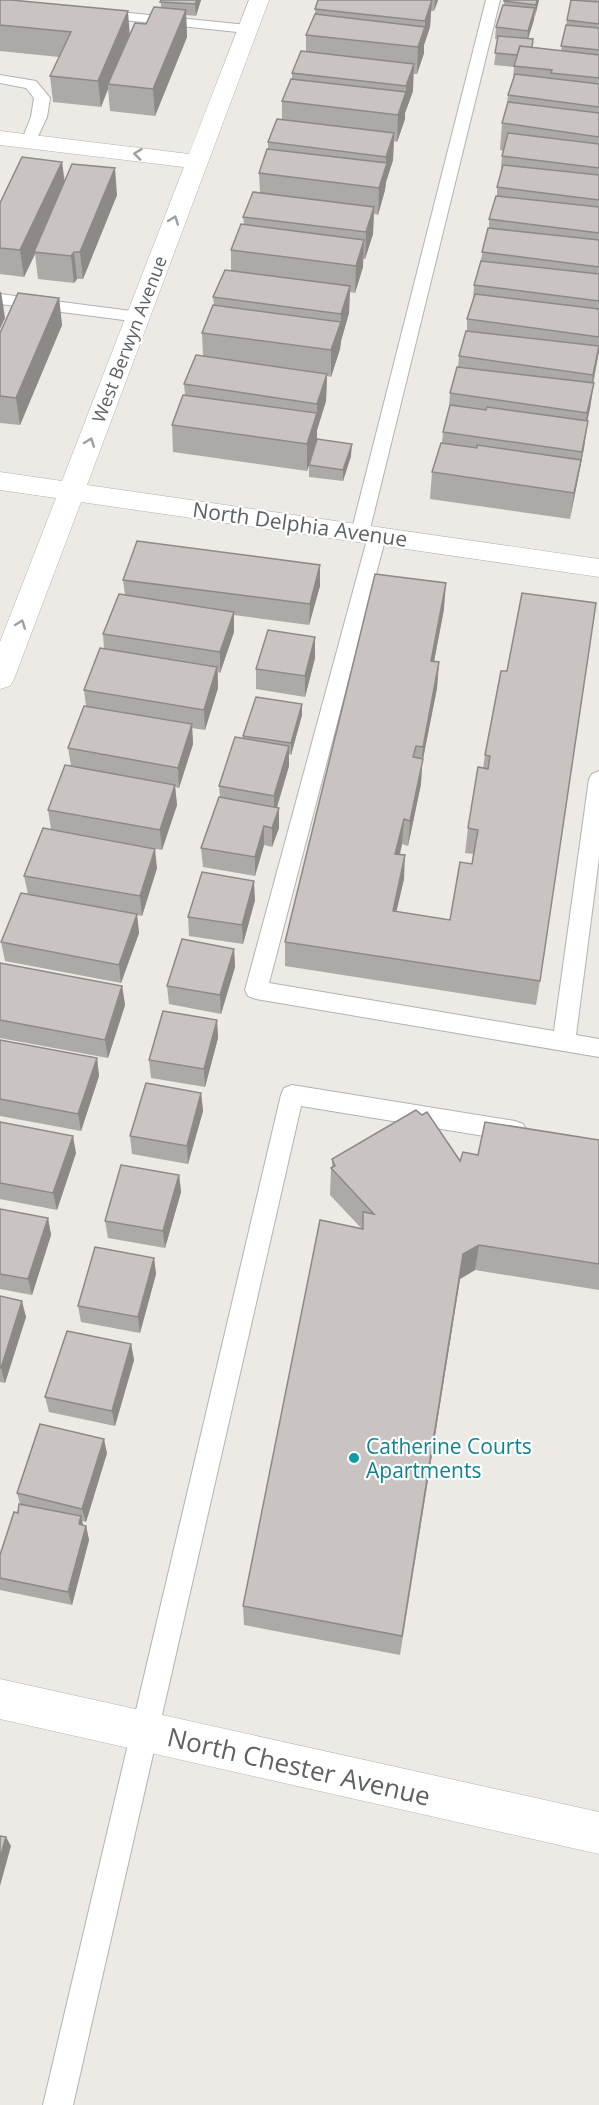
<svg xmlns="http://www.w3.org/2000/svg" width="599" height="2105" font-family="'Open Sans',sans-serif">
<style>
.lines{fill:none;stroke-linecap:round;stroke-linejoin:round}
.lane-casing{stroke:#b0b3b5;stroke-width:2}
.street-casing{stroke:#b0b3b5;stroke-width:1}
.lane{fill:#fff;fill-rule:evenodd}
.street{fill:#fff;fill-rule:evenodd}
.wall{fill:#ada9a6}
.shaded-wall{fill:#8d8987}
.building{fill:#c9c4c1;stroke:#8d8987;stroke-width:1.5}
.oneway{stroke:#9da0a1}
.culture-dot{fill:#0f9aa8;stroke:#fff;stroke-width:2}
.labels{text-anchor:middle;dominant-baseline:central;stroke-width:4.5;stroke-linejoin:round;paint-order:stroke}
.far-street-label{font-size:18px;fill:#5c6163;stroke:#fff}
.street-label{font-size:21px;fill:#5c6163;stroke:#fff}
.culture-label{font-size:21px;fill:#0d838f;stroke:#fff;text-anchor:start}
.near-street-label{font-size:26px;fill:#5c6163;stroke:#fff}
</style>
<rect width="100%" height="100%" fill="#ede9e4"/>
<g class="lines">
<defs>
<g id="lane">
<polygon points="486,0 500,0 369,533 367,537 353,537 351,533"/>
<polygon points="100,10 247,25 254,29 247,33 95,17 93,14 95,11"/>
<polygon points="0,75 36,81 50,98 47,117 34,145 29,147 21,142 31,117 34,98 26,88 0,83"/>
<polygon points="0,294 139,312 147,317 139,322 0,304"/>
<polygon points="377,530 384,532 386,536 269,983 554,1031 589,779 592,774 599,771 599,858 576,1035 599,1039 599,1057 256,999 248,996 245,990 368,536 370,532"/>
<polygon points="292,1085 515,1121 523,1124 527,1131 523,1138 515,1141 301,1106 73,2105 43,2105 281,1095 284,1088"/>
</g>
<g id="street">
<polygon points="249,0 269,0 87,485 599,559 599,577 81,502 14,679 10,686 0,689 0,642 56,498 0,490 0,472 62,481 184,167 0,145 0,131 189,154"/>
<polygon points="0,1679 599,1812 599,1854 0,1719"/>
</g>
</defs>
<use href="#lane" class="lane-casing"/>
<use href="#street" class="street-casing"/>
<use href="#lane" class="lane"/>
<use href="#street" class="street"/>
</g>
<g class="wall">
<polygon points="0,0 130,34 146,24 161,7 161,0 201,0 196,16 186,15 187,37 155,116 110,111 108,89 101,107 53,102 50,76 59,57 0,51"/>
<polygon points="318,0 438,0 434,11 431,11 430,27 424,45 424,53 417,74 413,74 413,91 405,113 405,119 397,142 394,141 393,160 386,182 385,190 378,215 374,214 373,234 365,259 363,259 363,267 355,293 350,292 349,313 341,341 340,349 331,377 327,376 326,401 317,430 317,440 351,456 343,481 309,477 309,466 307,471 173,452 172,425 185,395 184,384 203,356 202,333 214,305 213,297 231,271 231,250 244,224 243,217 260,192 259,173 268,149 268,142 282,120 282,101 292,79 292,73 306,52 306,35 315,14 315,9"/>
<polygon points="504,0 539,0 528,39 532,48 561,51 571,0 599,0 599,351 587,421 584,448 570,519 430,499 432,472 442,443 443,432 449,407 450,393 458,367 459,356 467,331 467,319 473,301 474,285 489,228 489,219 497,196 497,187 500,179 502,156 503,151 500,150 502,123 507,104 508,95 513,78 514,67 494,65 498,39 495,39 496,27 504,5"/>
<polygon points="62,162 65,182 117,195 83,279 77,279 74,283 38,279 35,254 24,277 0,274 0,203"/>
<polygon points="59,298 62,325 20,425 0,423 0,333"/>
<polygon points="320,565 320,586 309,625 234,615 234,632 220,673 218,672 218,688 205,730 192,728 193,744 179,788 175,787 177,805 162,850 51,829 48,810 71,766 68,748 86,706 84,690 104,649 103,634 125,595 123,580"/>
<polygon points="444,609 434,662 439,662 437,688 422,764 421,784 408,846 402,844 400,854 404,879 396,911 450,920 472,864 473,854 465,853 468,828 483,768 485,755 501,671 540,981 536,1005 285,966 285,942"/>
<polygon points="315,658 305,697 256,689 256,669"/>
<polygon points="302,715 291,755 289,754 289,766 277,808 279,828 272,847 264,845 255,876 203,867 201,848 220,798 219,786 243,738 243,736"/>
<polygon points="157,868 142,916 137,915 139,933 121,983 5,961 1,942 28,894 24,876"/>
<polygon points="255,900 243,944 189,936 188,917"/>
<polygon points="234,949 235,967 221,1014 169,1004 167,986"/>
<polygon points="0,963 122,986 125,1005 108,1058 0,1038"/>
<polygon points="217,1020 218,1038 205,1087 151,1078 149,1060"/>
<polygon points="0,1040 97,1058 99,1076 81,1131 0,1116"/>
<polygon points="201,1093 203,1111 188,1164 132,1154 130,1136"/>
<polygon points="0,1122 76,1153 57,1210 0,1199"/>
<polygon points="599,1140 599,1290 475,1270 460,1279 400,1655 244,1625 243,1606 362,1229 330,1195 331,1168 332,1168 332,1159 460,1161 478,1155"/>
<polygon points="179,1175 181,1192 165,1248 108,1238 105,1221"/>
<polygon points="0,1209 48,1218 51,1235 32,1295 0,1289"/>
<polygon points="154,1258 156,1274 140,1333 81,1322 78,1306"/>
<polygon points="0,1296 26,1317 5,1383 0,1382"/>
<polygon points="131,1344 134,1360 115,1426 49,1412 45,1397"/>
<polygon points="107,1453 86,1522 82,1521 83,1525 86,1526 89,1540 72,1605 0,1590 0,1555 20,1504 17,1493"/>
</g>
<g class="shaded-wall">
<polygon points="197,0 201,0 196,16 195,4"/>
<polygon points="432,0 430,27 424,45 424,53 417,74 418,47 425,29 425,21"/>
<polygon points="435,0 438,0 434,11"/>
<polygon points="537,0 539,0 535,17 536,5"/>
<polygon points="535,8 534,20 527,42 528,31"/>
<polygon points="186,10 187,37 155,116 153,89"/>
<polygon points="128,11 130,38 108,84 108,89 101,107 98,81"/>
<polygon points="414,64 413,91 405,113 405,119 397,142 398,115 406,92 406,86"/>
<polygon points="394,133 393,160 386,182 385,190 378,215 379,188 386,165 386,157"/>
<polygon points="62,162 65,189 34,252 35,254 24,277 20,250"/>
<polygon points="115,168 117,195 83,279 80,252"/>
<polygon points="374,207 373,234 365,259 366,232"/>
<polygon points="364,240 363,267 355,293 356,266"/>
<polygon points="74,252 77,279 74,283 71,256"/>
<polygon points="350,286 349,313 341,341 340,349 331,377 331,350 341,322 341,314"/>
<polygon points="1,291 5,318 0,329 0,293"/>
<polygon points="59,298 62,325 20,425 16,398"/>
<polygon points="599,345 599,351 589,402 593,375"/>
<polygon points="327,374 326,401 317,430 317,440 307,471 307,444 317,415 317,404"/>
<polygon points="594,383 590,409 583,440 587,413"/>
<polygon points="588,421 584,448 570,519 574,493"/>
<polygon points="352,444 351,456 343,481 343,470"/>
<polygon points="320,565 320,586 309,625 310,604"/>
<polygon points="446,583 444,609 429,687 431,661"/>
<polygon points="234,612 234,632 220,673 220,652"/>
<polygon points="315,637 315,658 305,697 305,676"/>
<polygon points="439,662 437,688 422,764 421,784 408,846 410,821 421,767 423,747"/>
<polygon points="217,667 218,688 205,730 204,710"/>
<polygon points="302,704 302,715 291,755 291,743"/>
<polygon points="192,724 193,744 179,788 178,768"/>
<polygon points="289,746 289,766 274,816 274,796"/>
<polygon points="175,785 177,805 162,850 160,830"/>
<polygon points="279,808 279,828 272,847 272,828"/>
<polygon points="404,819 402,844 394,878 395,854"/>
<polygon points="264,826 264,845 255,876 255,857"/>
<polygon points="155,849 157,868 142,916 140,896"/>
<polygon points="405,855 404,879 391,935 393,911"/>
<polygon points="254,881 255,900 243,944 242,925"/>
<polygon points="137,914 139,933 121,983 119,965"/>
<polygon points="234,949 235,967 221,1014 220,995"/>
<polygon points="122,986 125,1005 108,1058 105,1040"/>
<polygon points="217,1020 218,1038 205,1087 204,1069"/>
<polygon points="97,1058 99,1076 81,1131 78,1114"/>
<polygon points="201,1093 203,1111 188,1164 187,1146"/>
<polygon points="73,1136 76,1153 57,1210 53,1193"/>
<polygon points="179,1175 181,1192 165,1248 163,1231"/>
<polygon points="48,1218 51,1235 32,1295 28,1279"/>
<polygon points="479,1245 475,1270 460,1279 400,1655 463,1254"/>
<polygon points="154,1258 156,1274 140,1333 138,1317"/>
<polygon points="22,1301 26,1317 5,1383 1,1368"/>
<polygon points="131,1344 134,1360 115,1426 112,1411"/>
<polygon points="104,1439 107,1453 86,1522 82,1509"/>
<polygon points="81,1516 84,1530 79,1524"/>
<polygon points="86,1526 89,1540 72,1605 68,1592"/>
<polygon points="6,1837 11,1846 0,1886 0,1858"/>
</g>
<g class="building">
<polygon points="0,0 11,0 128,11 98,81 50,76 71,32 0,25"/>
<polygon points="161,0 197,0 195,4 160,2"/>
<polygon points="318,0 432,0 425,21 315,9"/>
<polygon points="504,0 537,0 536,5 504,1"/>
<polygon points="571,0 599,2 599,24 567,20"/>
<polygon points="503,5 535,8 528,31 496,27"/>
<polygon points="154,7 186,10 153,89 108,84 135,23 146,24"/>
<polygon points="315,14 425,27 418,47 306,35"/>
<polygon points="566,25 599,28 599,50 561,46"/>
<polygon points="498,36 533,39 532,48 520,46 517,55 495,53"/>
<polygon points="520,46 599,55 599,78 551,73 552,70 514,66"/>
<polygon points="301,51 414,64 406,86 292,73"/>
<polygon points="515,74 599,84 599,107 508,95"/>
<polygon points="291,79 406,92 398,115 282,101"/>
<polygon points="508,102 599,113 599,137 502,123"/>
<polygon points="277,119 394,133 386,157 268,142"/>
<polygon points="508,133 599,144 599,168 502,156"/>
<polygon points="267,149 387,163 379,188 259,173"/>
<polygon points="22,157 62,162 20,250 0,248 0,203"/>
<polygon points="72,164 115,168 80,252 74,252 71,256 34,252"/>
<polygon points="503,165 599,175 599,200 497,187"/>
<polygon points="253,192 374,207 366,232 243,217"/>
<polygon points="496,196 599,207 599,233 489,219"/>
<polygon points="241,224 364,240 356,266 231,250"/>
<polygon points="488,228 599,240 599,267 482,252"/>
<polygon points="481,261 599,274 599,301 474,285"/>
<polygon points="225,270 350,286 341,314 213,297"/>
<polygon points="18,293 59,298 16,398 0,396 0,333"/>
<polygon points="475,294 599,309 599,337 467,319"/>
<polygon points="213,305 341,322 331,350 202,333"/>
<polygon points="466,331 599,346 593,375 459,356"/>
<polygon points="196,355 327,374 317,404 184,384"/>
<polygon points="457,367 594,383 587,413 450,393"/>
<polygon points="183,395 317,413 307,444 172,425"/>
<polygon points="450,405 486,410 487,407 588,421 582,452 443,432"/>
<polygon points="317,439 352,444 343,470 309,465"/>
<polygon points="441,443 477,448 477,445 581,460 574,493 432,472"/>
<polygon points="137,541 320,565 310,604 123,580"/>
<polygon points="375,574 446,583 431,661 439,662 423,747 416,746 413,757 423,759 410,821 404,819 395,854 405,855 393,911 450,920 460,862 472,864 478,830 468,828 478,767 488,769 490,756 485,755 501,671 507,671 522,593 596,603 540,981 285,942"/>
<polygon points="119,594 234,612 220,652 103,634"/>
<polygon points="268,630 315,637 305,676 256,669"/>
<polygon points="100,648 217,667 204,710 84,690"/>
<polygon points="256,697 302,704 291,743 243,736"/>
<polygon points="84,706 192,724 178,768 68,748"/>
<polygon points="235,737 289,746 274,796 219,786"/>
<polygon points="65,765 175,785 160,830 48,810"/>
<polygon points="219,797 279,808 272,828 264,826 255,857 201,848"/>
<polygon points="43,828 155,849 140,896 24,876"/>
<polygon points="202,872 254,881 242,925 188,917"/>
<polygon points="21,893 137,914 119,965 1,942"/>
<polygon points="182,939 234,949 220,995 167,986"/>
<polygon points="0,963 122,986 105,1040 0,1020"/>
<polygon points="163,1011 217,1020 204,1069 149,1060"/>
<polygon points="0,1040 97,1058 78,1114 0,1099"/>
<polygon points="146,1083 201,1093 187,1146 130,1136"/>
<polygon points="416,1110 422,1115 427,1112 460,1161 463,1152 478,1155 485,1122 599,1140 599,1264 479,1245 463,1254 402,1636 243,1606 320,1220 363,1229 363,1212 374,1214 331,1168 335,1166 332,1159"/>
<polygon points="0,1122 73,1136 53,1193 0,1183"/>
<polygon points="121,1165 179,1175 163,1231 105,1221"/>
<polygon points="0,1209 48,1218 28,1279 0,1274"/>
<polygon points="95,1247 154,1258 138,1317 78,1306"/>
<polygon points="0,1296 22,1301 1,1368 0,1368"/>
<polygon points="67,1331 131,1344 112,1411 45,1397"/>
<polygon points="40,1424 104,1439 82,1509 17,1493"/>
<polygon points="19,1504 81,1516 79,1524 86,1526 68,1592 0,1578 0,1555 14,1512 18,1513"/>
<polygon points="0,1836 6,1837 0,1858"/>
</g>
<defs><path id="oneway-chevron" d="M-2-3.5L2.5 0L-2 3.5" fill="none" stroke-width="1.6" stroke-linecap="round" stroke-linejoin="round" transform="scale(1.5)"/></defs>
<g class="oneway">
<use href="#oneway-chevron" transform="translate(138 154) rotate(-173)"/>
<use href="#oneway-chevron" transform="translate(174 220) rotate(-70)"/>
<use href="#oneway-chevron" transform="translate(90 442) rotate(-69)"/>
<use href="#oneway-chevron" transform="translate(21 624) rotate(-69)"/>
</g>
<circle class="culture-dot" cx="354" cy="1458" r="6"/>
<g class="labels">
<g class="far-street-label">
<text transform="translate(129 339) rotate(-69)">West Berwyn Avenue</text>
</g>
<g class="street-label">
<text transform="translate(300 524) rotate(8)">North Delphia Avenue</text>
</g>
<g class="culture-label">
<text x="366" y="1446">Catherine Courts<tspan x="366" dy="24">Apartments</tspan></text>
</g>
<g class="near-street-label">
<text transform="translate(299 1766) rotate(13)">North Chester Avenue</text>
</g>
</g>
</svg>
